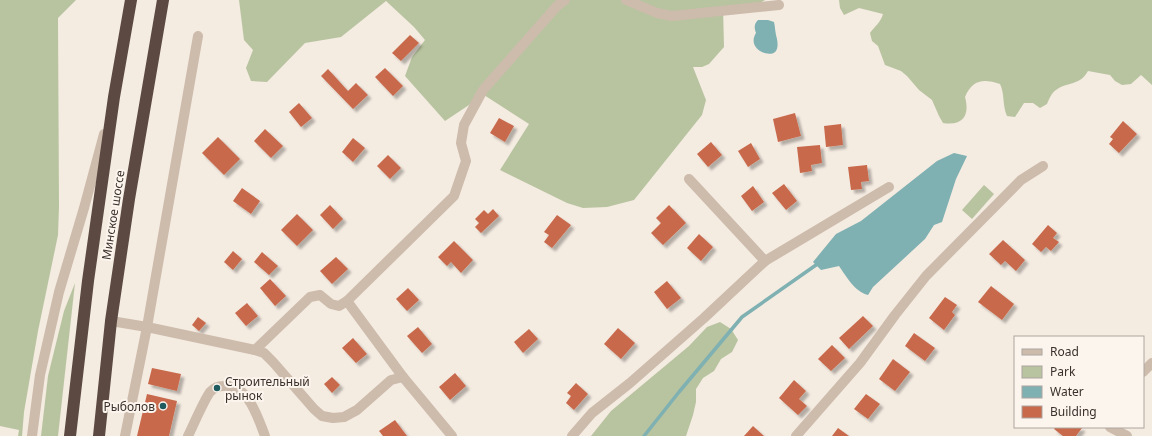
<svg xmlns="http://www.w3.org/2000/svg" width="1152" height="436" font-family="'Noto Sans',sans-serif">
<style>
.green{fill:#b8c4a0}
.water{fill:#7fb0b2}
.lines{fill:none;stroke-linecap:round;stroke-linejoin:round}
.stream{stroke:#7fb0b2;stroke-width:3.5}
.building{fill:#c8694b;filter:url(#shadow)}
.minor{stroke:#cdbbac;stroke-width:10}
.highway{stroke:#5c4a42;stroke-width:12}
.poi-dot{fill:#1f5a5e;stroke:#fbf5ee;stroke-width:1.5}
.labels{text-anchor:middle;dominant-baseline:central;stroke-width:4;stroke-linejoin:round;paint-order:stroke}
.street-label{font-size:12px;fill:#3b302b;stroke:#fbf5ee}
.poi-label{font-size:12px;fill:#3b302b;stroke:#fbf5ee;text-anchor:start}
</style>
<defs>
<filter id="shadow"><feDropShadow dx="3.5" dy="3.5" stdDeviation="1" flood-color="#0004"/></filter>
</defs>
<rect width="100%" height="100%" fill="#f4ebe1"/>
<g class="green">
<polygon points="0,0 76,0 58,18 59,207 58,235 38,331 24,412 22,436 18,436 19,430 0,426"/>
<polygon points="239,0 765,0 760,3 723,7 724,47 709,64 702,67 693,67 706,100 702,115 634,200 607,207 583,208 567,203 500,170 529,124 484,95 445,121 405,76 412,57 425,40 414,27 386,1 341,37 305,43 267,82 251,81 246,68 253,50 244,40"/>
<path d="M839,0H1152V85L1141,75L1131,84L1122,85L1115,81L1110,75L1088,71C1080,86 1066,82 1056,90C1051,93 1049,100 1047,104L1040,108L1033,103H1024L1015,117L1007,116C1002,105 1005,94 1000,84C983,78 972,80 965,97C970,116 963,126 943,123L939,116L932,100L919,90L907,76L901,71L885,65L878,46L872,41L870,33C875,26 881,22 883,14L859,8L844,15L840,8Z"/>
<polygon points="984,185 994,194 972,219 962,210"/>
<polygon points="75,283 58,436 41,436 48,376 64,311"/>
<polygon points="720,322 731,329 738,340 732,352 721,359 714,371 703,378 696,389 696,402 693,415 686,436 591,436 611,411 689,346 707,327"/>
</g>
<g class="water">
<path d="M758,20H768L774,22C775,26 775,30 776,35C777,39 779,46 776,51C770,59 746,49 756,33C754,28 754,24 758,20Z"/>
<path d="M954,153L967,156L956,179L942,222L934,225L925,239L873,287L868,295C855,292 846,276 839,266L821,270L813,262L836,234L861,221L937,161Z"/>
</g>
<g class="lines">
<polyline class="stream" points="644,436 679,392 742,317 816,265"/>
</g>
<g class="building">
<polygon points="410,35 419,43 401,61 392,53"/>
<polygon points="385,68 403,86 393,96 375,77"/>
<polygon points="328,69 348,91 356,83 368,95 353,109 321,76"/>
<polygon points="299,103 312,118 301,127 289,112"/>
<polygon points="795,113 801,136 778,142 773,119"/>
<polygon points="499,118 514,126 505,142 490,133"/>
<polygon points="1123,121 1137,134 1119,153 1109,144 1113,139 1110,137"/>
<polygon points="841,124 843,145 826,147 824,126"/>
<polygon points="265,129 283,146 271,158 254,141"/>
<polygon points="218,137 240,159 224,175 202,153"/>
<polygon points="353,138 365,148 353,162 342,152"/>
<polygon points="711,142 722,155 708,167 697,154"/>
<polygon points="751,143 760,159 748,167 738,151"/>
<polygon points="820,145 822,163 811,165 812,171 800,173 797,147"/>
<polygon points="388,155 401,168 390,179 377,166"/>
<polygon points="867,165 869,181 861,182 862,189 851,190 848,167"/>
<polygon points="784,184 797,201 786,210 772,193"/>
<polygon points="753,186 764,202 752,211 741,196"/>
<polygon points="242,188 260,201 251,214 233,201"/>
<polygon points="330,205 343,219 333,229 320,215"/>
<polygon points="669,205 686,223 663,245 651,233 661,223 656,218"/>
<polygon points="493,209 499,216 481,233 475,227 479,223 475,219 484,210 488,214"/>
<polygon points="297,214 313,230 297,246 281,230"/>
<polygon points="557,215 571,225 552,248 544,242 549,235 544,232"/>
<polygon points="1048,225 1057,233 1053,238 1059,242 1051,251 1046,247 1041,252 1032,244"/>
<polygon points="699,234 713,247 701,261 687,248"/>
<polygon points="1003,240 1025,260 1016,271 1005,261 1001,265 989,254"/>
<polygon points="454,241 473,260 461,273 451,262 447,266 438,257"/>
<polygon points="233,251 242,259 233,270 224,262"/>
<polygon points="262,252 278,266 269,275 254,262"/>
<polygon points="336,257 348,269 332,284 320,271"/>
<polygon points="270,279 286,296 275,306 260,288"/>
<polygon points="667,281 681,298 667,309 654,292"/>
<polygon points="991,286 1014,304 1002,320 978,302"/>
<polygon points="408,288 419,300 407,311 396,299"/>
<polygon points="945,297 957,305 952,312 955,315 944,330 929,318"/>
<polygon points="247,303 258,316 246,326 235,313"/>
<polygon points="863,316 873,326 849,349 839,338"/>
<polygon points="198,317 206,323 199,331 192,325"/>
<polygon points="418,327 432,344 422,353 407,336"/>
<polygon points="618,328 635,343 621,359 604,344"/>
<polygon points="529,329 538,339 523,353 514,342"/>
<polygon points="914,333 935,348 925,361 905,346"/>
<polygon points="353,338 367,354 356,363 342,348"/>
<polygon points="832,345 845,358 831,371 818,359"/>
<polygon points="893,359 910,372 895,391 879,379"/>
<polygon points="152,368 181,374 177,391 148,384"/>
<polygon points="455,373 466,386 450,400 439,387"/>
<polygon points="332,377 340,385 332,393 324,384"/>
<polygon points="794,380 806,391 799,399 807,406 798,415 779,398"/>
<polygon points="576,383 588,394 574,410 566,403 571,396 567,393"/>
<polygon points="147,394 177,401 169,436 137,436"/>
<polygon points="866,394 880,404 868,419 854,409"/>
<polygon points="395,420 407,436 383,436 379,431"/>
<polygon points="753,426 764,436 744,436"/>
<polygon points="1055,427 1080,427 1082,428 1076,436 1063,436 1054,429"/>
<polygon points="838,428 849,436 832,436"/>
</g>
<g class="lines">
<g class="minor">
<polyline points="626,0 657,13 672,16 779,5"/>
<polyline points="689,179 765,261"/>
<polyline points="347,301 403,377"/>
<polyline points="111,321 147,327 255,350 264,353 273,362 314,409 322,416 333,418 344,417 357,410 391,380 403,377 452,436"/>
<polyline points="255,350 310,297 320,295 331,304 339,306 347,301 454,196 466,161 461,143 464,125 483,90 557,6 565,0"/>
<polyline points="1143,372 1152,363"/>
<polyline points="1110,427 1127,436"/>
<polyline points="32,436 40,375 59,292 84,208 104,134"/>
<polyline points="125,436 147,327 198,36"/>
<path d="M188,436C194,424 203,402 210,392C214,388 218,386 223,386C248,383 258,418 265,436"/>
<polyline points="572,436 592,413 630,383 704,318 765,261 889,187"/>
<polyline points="796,436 860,363 895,315 926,276 1021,180 1043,166"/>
</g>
<g class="highway">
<polyline points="70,436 88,281 114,97 131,0"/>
<polyline points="99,436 111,321 129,199 163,0"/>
</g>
</g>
<g class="poi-dot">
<circle cx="217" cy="388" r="4"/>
<circle cx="163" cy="406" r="4"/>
</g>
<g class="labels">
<g class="street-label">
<text transform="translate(113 215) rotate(-81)">Минское шоссе</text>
</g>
<g class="poi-label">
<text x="225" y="381">Строительный<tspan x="225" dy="14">рынок</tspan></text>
<text x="155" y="406" text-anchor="end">Рыболов</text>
</g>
</g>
<rect x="1014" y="336" width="130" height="92" fill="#fbf5ee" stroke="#aea6a0"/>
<rect x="1022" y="349" width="20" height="6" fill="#cdbbac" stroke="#aea6a0"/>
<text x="1050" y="356" font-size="12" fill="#3b302b">Road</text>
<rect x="1022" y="366" width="20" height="12" fill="#b8c4a0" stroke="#aea6a0"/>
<text x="1050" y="376" font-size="12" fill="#3b302b">Park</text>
<rect x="1022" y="386" width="20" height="12" fill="#7fb0b2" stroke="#aea6a0"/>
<text x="1050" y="396" font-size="12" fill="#3b302b">Water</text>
<rect x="1022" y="406" width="20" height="12" fill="#c8694b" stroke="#aea6a0"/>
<text x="1050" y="416" font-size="12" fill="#3b302b">Building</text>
</svg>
